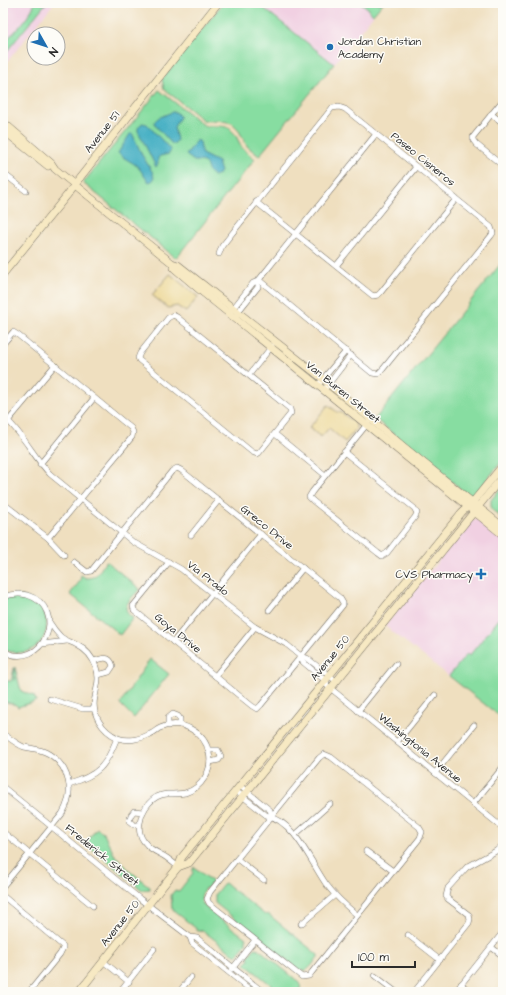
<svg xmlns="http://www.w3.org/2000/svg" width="506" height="995" font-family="'Architects Daughter',sans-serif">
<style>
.built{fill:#f1d0e2}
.green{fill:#87dda1;stroke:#598466}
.sand{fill:#eeda9e;stroke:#8c8264}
.water{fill:#46b0c4;stroke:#386e78}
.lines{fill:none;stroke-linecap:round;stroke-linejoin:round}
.street-casing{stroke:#706a5f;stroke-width:6}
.secondary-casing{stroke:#706a5f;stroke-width:8}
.street{stroke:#fff;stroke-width:5}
.secondary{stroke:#f7e9c3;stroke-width:7}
.poi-dot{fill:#1f6fb2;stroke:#fdfcf7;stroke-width:1.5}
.labels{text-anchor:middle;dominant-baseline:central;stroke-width:3;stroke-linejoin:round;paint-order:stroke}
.poi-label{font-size:11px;fill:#2b2b2b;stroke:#fdfcf7;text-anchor:start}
.street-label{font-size:11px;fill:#2b2b2b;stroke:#fdfcf7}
</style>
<rect width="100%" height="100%" fill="#fdfcf7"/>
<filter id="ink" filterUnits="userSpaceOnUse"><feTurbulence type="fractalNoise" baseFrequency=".025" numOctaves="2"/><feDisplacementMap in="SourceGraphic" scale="8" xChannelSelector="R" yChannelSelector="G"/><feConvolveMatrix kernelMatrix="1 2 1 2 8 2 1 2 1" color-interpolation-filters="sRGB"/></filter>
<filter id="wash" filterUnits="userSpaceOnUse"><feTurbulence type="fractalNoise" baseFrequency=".012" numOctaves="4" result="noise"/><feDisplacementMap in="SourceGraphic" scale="16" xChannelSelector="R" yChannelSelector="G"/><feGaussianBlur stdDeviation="0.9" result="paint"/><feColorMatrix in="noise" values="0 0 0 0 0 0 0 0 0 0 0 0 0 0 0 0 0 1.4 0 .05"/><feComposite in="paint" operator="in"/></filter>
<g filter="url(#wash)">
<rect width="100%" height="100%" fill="#efdfbf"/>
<g class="built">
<polygon points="3,3 54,3 3,67"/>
<polygon points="257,3 383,3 334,64"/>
<polygon points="478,519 503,539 503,622 499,619 469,656 467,655 449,676 385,626 471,521"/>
</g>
<g class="green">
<path d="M35,3H46L3,56V42C17,31 28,19 35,3Z"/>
<polygon points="223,3 257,3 334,64 259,156 247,146 238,129 232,123 218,120 204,121 164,89 162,79"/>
<polygon points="361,3 383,3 373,15 369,11 369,9"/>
<polygon points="159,90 205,126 223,126 229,128 235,134 242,148 255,159 176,258 83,183"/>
<polygon points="503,261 503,460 472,498 375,419"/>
<polygon points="503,485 503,519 491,509 491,500"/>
<path d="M106,561L140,589C133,597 117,608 133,618L120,635L70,594L80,581L81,575L86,578C98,579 100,569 106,561Z"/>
<path d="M19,596C68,606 45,668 3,649V600L10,597Z"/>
<polygon points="499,619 503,622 502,718 449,676 467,654 469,656"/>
<polygon points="150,659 169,674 134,718 120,704"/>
<polygon points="15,667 21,691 34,696 36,701 18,707 16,705 3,701 3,681 11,681 14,668 14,681"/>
<polygon points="97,828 104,834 114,854 129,870 150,887 150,889 142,890 85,843"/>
<path d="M194,867L213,882L207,888H205C202,893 200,898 202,903C203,907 239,933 246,938V944L236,956L202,930L199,931L172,909L171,895L175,890L179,891L193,873V869Z"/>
<path d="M225,883L265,915L268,914L318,955V957C313,963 308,974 299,970L215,903V894L223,884Z"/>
<polygon points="255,948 259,949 300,983 301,992 280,992 245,964 249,960 248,956"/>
</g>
<g class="sand">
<polygon points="170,274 198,297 186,312 177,306 168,308 152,295"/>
<polygon points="328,405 337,412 342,413 356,424 356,429 345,442 329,428 321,437 309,428"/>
</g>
<g class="water">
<polygon points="172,112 176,112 180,117 174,127 177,140 174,144 172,144 155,125 154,122 158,118"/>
<polygon points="142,123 147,124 171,150 169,154 160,156 158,158 158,164 156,167 138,131 138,128"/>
<path d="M132,133L142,155L153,173L154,179L152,181L149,182C144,177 142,171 137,166C131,161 124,159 118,153L130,134Z"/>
<path d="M198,140L200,142L202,154L218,162L221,172L219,174L214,176C201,168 214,161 194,161L186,155L196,141Z"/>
</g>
</g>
<g filter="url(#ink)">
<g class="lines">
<defs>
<g id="street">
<polyline points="503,100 473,137 473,140 476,144 503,166"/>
<polyline points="491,114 503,123"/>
<polyline points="3,173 26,191"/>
<polyline points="256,202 373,296 378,295 381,292 456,199"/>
<polyline points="219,254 222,246 332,108 339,107 345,109 491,227 493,233 491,236 383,369 378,374 372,373 259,280"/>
<polyline points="336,266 416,167"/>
<polyline points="231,311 253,283 258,281 376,134"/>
<polyline points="237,313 258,287 258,281"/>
<polygon points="173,315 177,317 290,409 291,413 259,453 257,454 252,452 139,360 138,358 140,353 168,318"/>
<polyline points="3,344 13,332 18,335 131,428 133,432 132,437 48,538"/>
<polyline points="249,375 272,346"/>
<polyline points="318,385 346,351"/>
<polyline points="324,390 351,355"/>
<path d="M3,416C22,432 33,456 50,474L133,542L181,569L255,627L286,644L301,656L307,658L336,681"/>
<polyline points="3,427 55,365"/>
<polyline points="275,434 325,475"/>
<polyline points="344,452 414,508 417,513 415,517 387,553 382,556 378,553 313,501 309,497 312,492 368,423"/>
<polyline points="40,464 94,398"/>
<polyline points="3,503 48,538 64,555"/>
<polyline points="191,535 219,500"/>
<polyline points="74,562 87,572 91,571 172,471 177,468 181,470 340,598 343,603 343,605 261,705 257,709 252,706 134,610 133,606 169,562"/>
<path d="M3,597C11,594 19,593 27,595C70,608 43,673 3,651"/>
<polyline points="269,610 303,568"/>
<path d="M50,623C53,628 57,633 61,637C66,641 72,642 77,645C87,650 93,658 96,667C100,678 97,686 95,697C91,714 102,731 118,738C128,742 141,739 150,734C154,733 157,729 160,728C181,718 205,732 209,753C213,770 202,788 185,793C179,794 173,794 167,794C152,795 142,809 140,823C138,831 141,839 147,845C152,851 160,853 167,858C171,861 175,864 178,867"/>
<polyline points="173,642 261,534"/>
<polyline points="42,644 67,641"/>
<polyline points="301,656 303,662 327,682"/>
<path d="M94,661C102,658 110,655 113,666L109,672L98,675"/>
<polyline points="215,676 255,627"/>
<polyline points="324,683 503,828"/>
<polyline points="50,699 83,709 94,709"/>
<polyline points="358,711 396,664"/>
<polyline points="168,726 168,718 173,714 178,716 180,719 180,725"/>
<path d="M3,734C10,738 16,744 24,747C33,749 41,749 49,754C70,767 75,793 62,814L3,886"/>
<polyline points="397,742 435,695"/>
<polyline points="208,750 218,750 221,756 219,760 210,762"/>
<polygon points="324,754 331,757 419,827 422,832 420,838 312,972 309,976 302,977 209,903 207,899 210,892 319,758"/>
<polyline points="435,773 474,725"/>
<path d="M69,784C99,775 106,766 117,738"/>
<polyline points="240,786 270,810 272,816"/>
<polyline points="3,787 140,899 190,937 197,938 263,992"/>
<path d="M236,791L266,815C295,821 311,863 326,884C335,896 346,906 357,915"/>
<polyline points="473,804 503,767"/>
<polyline points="139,825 134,825 129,821 131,815 134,811 143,812"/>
<polyline points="3,832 93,906"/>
<polyline points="295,835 330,804"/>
<polyline points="366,851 393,871"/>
<polyline points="237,859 264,880"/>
<polyline points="3,896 63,946 63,948 60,954 29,992"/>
<polyline points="301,924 335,895"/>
<polyline points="408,935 440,960"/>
<polyline points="190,937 192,943 253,992"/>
<polyline points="491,947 503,956"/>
<polyline points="104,962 129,982"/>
<polyline points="232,969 255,940"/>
<polyline points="375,976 396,992"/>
<polyline points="461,984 470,992"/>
<polyline points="120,992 154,949"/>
<polyline points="179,992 191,977"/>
<polyline points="414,992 469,923 470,919 469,915 448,899 446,896 448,888 467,867 496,851 503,845"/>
<polyline points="455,992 503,932"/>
</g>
<g id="secondary">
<polyline points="3,122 51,163 55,169 162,255 172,263 178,265 323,379 404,447 503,527"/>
<polyline points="3,130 48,166"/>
<polyline points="173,265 174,268 201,291 503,535"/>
<polyline points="3,274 68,194 78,180 218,3"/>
<polyline points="178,867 189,863 503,476"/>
<polyline points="79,992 178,867 182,857 462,512 472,503 503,465"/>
</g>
</defs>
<use href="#street" class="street-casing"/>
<use href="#secondary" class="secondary-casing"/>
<use href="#street" class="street"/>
<use href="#secondary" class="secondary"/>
</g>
</g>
<g class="poi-dot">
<circle cx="330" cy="47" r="4"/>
<path d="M479 568h4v4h4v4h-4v4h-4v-4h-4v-4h4z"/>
</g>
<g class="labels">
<g class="poi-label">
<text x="338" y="41">Jordan Christian<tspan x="338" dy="13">Academy</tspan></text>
<text x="473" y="574" text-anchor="end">CVS Pharmacy</text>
</g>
<g class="street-label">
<text transform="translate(102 132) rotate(-52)">Avenue 51</text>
<text transform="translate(423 159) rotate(39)">Paseo Cisneros</text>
<text transform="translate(343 392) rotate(39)">Van Buren Street</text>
<text transform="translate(267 527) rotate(39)">Greco Drive</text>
<text transform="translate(208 578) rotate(38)">Via Prado</text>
<text transform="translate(178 633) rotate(39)">Goya Drive</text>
<text transform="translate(330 658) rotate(-51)">Avenue 50</text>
<text transform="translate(420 748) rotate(39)">Washingtonia Avenue</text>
<text transform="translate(102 855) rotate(39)">Frederick Street</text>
<text transform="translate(120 923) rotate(-52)">Avenue 50</text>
</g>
</g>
<rect width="506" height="995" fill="none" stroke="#fdfcf7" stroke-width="16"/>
<g transform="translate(46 46) rotate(129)"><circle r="19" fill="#fdfcf7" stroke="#a9a8a5"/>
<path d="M0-3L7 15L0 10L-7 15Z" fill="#1f6fb2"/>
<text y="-6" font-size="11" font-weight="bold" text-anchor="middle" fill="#2b2b2b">N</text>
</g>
<path d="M352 961v6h63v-6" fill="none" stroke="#2b2b2b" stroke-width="2"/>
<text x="358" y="961" font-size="12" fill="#2b2b2b" stroke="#fdfcf7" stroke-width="3" paint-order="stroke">100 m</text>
</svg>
